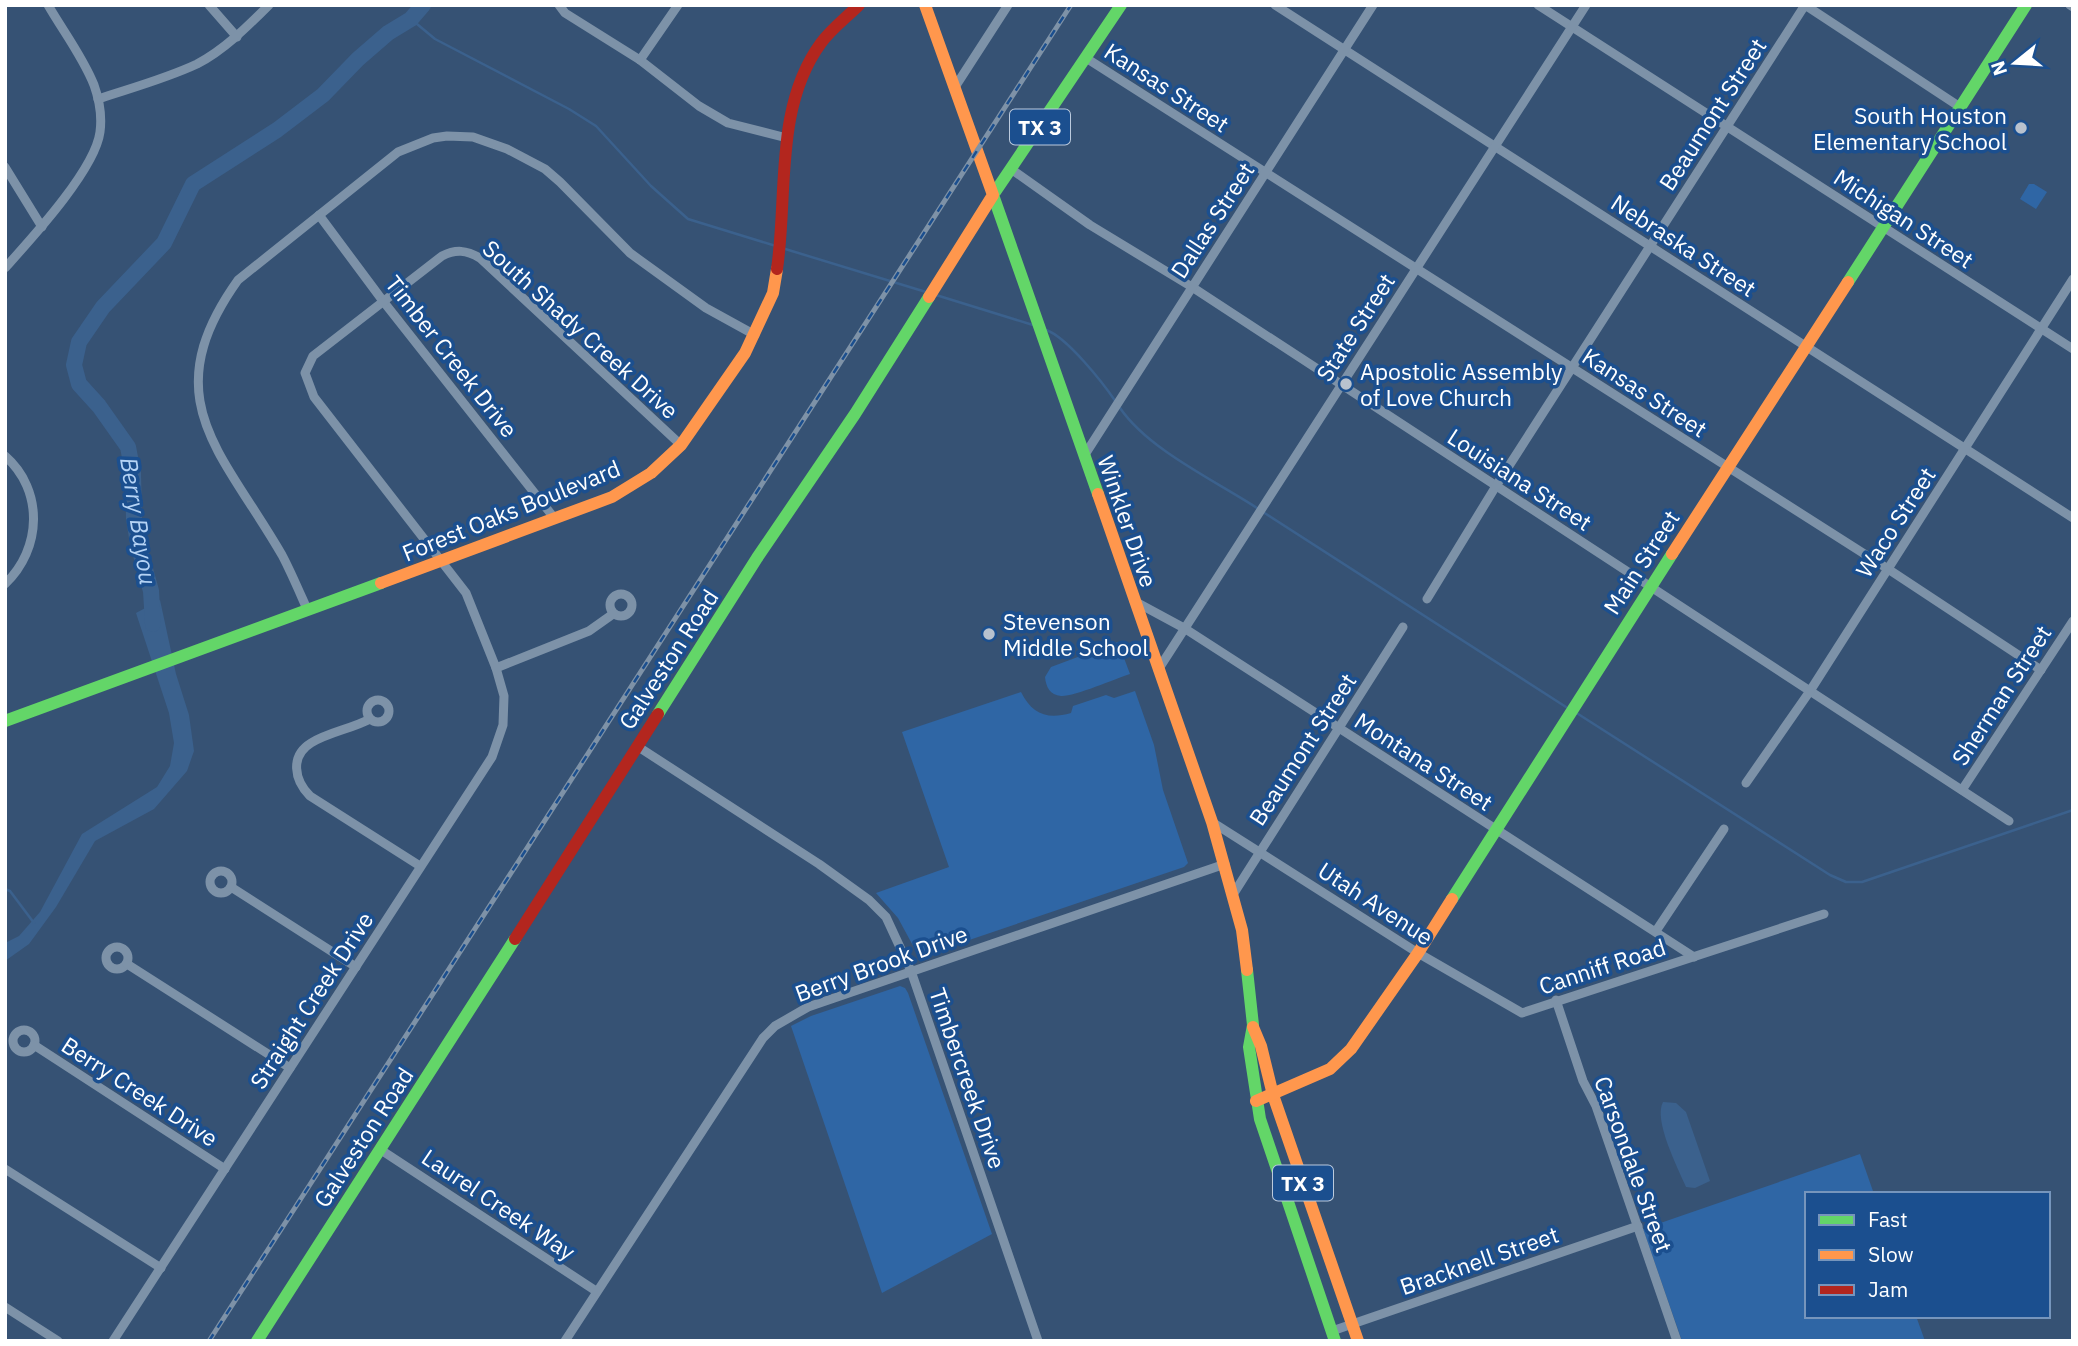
<svg xmlns="http://www.w3.org/2000/svg" width="2078" height="1346" font-family="'IBM Plex Sans',sans-serif">
<style>
.green{fill:#2f66a5}
.water{fill:#3b618d}
.lines{fill:none;stroke-linecap:round;stroke-linejoin:round}
.stream{stroke:#3b618d;stroke-width:2.5}
.river{stroke:#3b618d;stroke-width:16}
.street{stroke:#7d92a8;stroke-width:9}
.fast{stroke:#63d668;stroke-width:12}
.slow{stroke:#ff974d;stroke-width:12}
.jam{stroke:#b3261e;stroke-width:12}
.rail-casing{stroke:#7e92a7;stroke-width:5}
.rail{stroke:#1b4f8f;stroke-width:2.5;stroke-dasharray:8;stroke-linecap:butt}
.poi-dot{fill:#b9c2ce;stroke:#1b4f8f;stroke-width:2.5}
.labels{text-anchor:middle;dominant-baseline:central;stroke-width:7;stroke-linejoin:round;paint-order:stroke}
.shield{fill:#1b4f8f;stroke:#bbcadd;stroke-width:2}
.shield-label{font-size:21px;font-weight:bold;fill:#fff}
.street-label{font-size:23px;fill:#fff;stroke:#1b4f8f}
.poi-label{font-size:23px;fill:#fff;stroke:#1b4f8f;text-anchor:start}
.water-label{font-size:24px;font-style:italic;fill:#b5d3f5;stroke:#1b4f8f}
</style>
<rect width="100%" height="100%" fill="#365274"/>
<g class="green">
<polygon points="2029,184 2034,184 2047,192 2036,209 2020,199"/>
<path d="M1118,642L1130,674C1115,679 1073,697 1061,696C1050,695 1046,687 1045,677L1051,667Z"/>
<path d="M1135,691L1154,745L1163,790L1188,863L1184,867L922,956L918,955L898,918L876,893L949,867L902,732L1021,692C1032,714 1047,720 1071,713L1073,706L1106,695L1114,698Z"/>
<polygon points="900,986 905,988 908,993 992,1234 882,1293 791,1026 811,1016"/>
<polygon points="1860,1154 1874,1194 1807,1194 1807,1316 1916,1316 1925,1341 1682,1341 1643,1229"/>
</g>
<g class="water">
<polygon points="160,600 176,674 189,715 194,751 187,771 154,809 95,841 56,907 29,944 5,961 5,943 19,936 40,912 82,834 157,787 170,766 174,743 169,713 136,613"/>
<path d="M1663,1102L1676,1103L1686,1112L1710,1181L1695,1188L1686,1187C1678,1168 1653,1120 1663,1102Z"/>
</g>
<g class="lines">
<g class="stream">
<polyline points="411,19 435,39 569,109 596,126 651,186 688,219 776,246"/>
<polyline points="782,248 926,292"/>
<polyline points="936,295 1033,325"/>
<path d="M1046,330C1067,337 1103,383 1116,402"/>
<path d="M1120,408C1149,450 1214,480 1257,508"/>
<polyline points="1263,512 1566,707"/>
<polyline points="1575,712 1830,875 1846,882 1862,882 2073,810"/>
<polyline points="5,889 10,891 34,923"/>
</g>
<polyline class="river" points="153,624 151,591 138,544 134,518 133,473 128,447 99,406 79,384 74,365 79,342 103,307 164,243 193,184 277,130 323,95 358,59 388,33 411,19 423,5"/>
<g class="street">
<polyline points="209,5 237,37"/>
<polyline points="559,5 565,13 640,60 699,106 728,123 787,138"/>
<polyline points="1275,5 2073,518"/>
<polyline points="1538,5 2073,349"/>
<polyline points="2070,5 2073,7"/>
<polyline points="1086,58 1888,569 2041,670"/>
<polyline points="640,60 678,5"/>
<polyline points="955,87 1008,5"/>
<path d="M98,99C131,88 165,79 197,64C224,50 247,27 269,5"/>
<polyline points="5,167 42,227"/>
<polyline points="1011,169 1090,225 1192,287 2009,821"/>
<polyline points="319,215 383,301 555,519"/>
<path d="M5,268C31,239 95,170 100,132C102,117 99,99 94,85C83,57 63,31 48,5"/>
<path d="M5,456C44,490 42,549 5,584"/>
<polyline points="1084,456 1373,5"/>
<circle cx="621" cy="605" r="11"/>
<polyline points="1427,599 1496,486 1805,5 1960,107"/>
<polyline points="1134,601 1184,628 1694,957"/>
<path d="M307,609C299,591 291,572 282,555C222,451 153,399 238,280L398,152L433,138L447,136L473,137L507,149L545,169L560,182L630,253L706,308L755,335"/>
<polyline points="496,668 589,631 613,614"/>
<polyline points="1158,670 1586,5"/>
<circle cx="378" cy="711" r="11"/>
<path d="M370,719C351,729 329,732 311,743C290,756 294,780 310,796L420,866"/>
<polyline points="637,746 819,864 869,900 886,917 911,971 1038,1341"/>
<polyline points="1746,783 1810,691 2073,279"/>
<polyline points="1962,790 2073,621"/>
<polyline points="1212,822 1418,953 1522,1013 1824,914"/>
<circle cx="221" cy="882" r="11"/>
<polyline points="231,887 356,967"/>
<polyline points="1234,893 1403,627"/>
<polyline points="1656,931 1724,829"/>
<circle cx="117" cy="958" r="11"/>
<polyline points="127,964 290,1068"/>
<polyline points="1556,1000 1583,1081 1596,1106 1677,1341"/>
<circle cx="24" cy="1041" r="11"/>
<polyline points="34,1045 225,1169"/>
<polyline points="381,1150 596,1291"/>
<polyline points="5,1169 161,1268"/>
<polyline points="5,1307 58,1341"/>
<polyline points="1332,1331 1638,1226"/>
<path d="M113,1341L492,757L503,725L504,696L496,668L466,593L314,397L305,373L313,356L442,256C456,249 466,250 480,258L681,445"/>
<polyline points="565,1341 763,1038 775,1026 808,1007 1225,864"/>
</g>
<g class="fast">
<polyline points="1848,282 2026,5"/>
<polyline points="1098,494 993,195 1121,5"/>
<polyline points="658,714 757,558 855,414 929,297"/>
<polyline points="5,721 381,583"/>
<polyline points="1452,899 1672,554"/>
<polyline points="1247,970 1253,1025 1249,1047 1260,1119 1335,1341"/>
<polyline points="257,1341 515,939"/>
</g>
<g class="slow">
<polyline points="925,5 993,195 929,297"/>
<polyline points="1098,494 1212,822 1242,930 1247,970"/>
<polyline points="1672,554 1848,282"/>
<polyline points="381,583 612,497 651,473 681,445 745,353 773,293 777,269"/>
<polyline points="1253,1027 1261,1046 1273,1095 1358,1341"/>
<polyline points="1256,1101 1330,1069 1351,1049 1418,953 1452,899"/>
</g>
<g class="jam">
<path d="M777,269C788,195 774,107 821,43C831,29 847,17 859,5"/>
<polyline points="515,939 658,714"/>
</g>
<defs>
<polyline id="rail" points="209,1341 1071,5"/>
</defs>
<use href="#rail" class="rail-casing"/>
<use href="#rail" class="rail"/>
</g>
<g class="poi-dot">
<circle cx="2021" cy="128" r="7"/>
<circle cx="1346" cy="384" r="7"/>
<circle cx="989" cy="634" r="7"/>
</g>
<g class="labels">
<g class="shield">
<rect x="1010" y="109.5" width="60" height="35" rx="5"/>
<rect x="1273" y="1165.5" width="60" height="35" rx="5"/>
</g>
<g class="shield-label">
<text x="1040" y="127">TX 3</text>
<text x="1303" y="1183">TX 3</text>
</g>
<g class="street-label">
<text transform="translate(1167 87) rotate(33)">Kansas Street</text>
<text transform="translate(1712 114) rotate(-57)">Beaumont Street</text>
<text transform="translate(1904 218) rotate(33)">Michigan Street</text>
<text transform="translate(1212 220) rotate(-57)">Dallas Street</text>
<text transform="translate(1684 245) rotate(33)">Nebraska Street</text>
<text transform="translate(1355 327) rotate(-57)">State Street</text>
<text transform="translate(581 329) rotate(42)">South Shady Creek Drive</text>
<text transform="translate(452 356) rotate(52)">Timber Creek Drive</text>
<text transform="translate(1645 392) rotate(33)">Kansas Street</text>
<text transform="translate(1520 479) rotate(33)">Louisiana Street</text>
<text transform="translate(511 510) rotate(-22)">Forest Oaks Boulevard</text>
<text transform="translate(1128 521) rotate(71)">Winkler Drive</text>
<text transform="translate(1895 522) rotate(-57)">Waco Street</text>
<text transform="translate(1641 562) rotate(-57)">Main Street</text>
<text transform="translate(668 659) rotate(-57)">Galveston Road</text>
<text transform="translate(2001 695) rotate(-57)">Sherman Street</text>
<text transform="translate(1302 749) rotate(-57)">Beaumont Street</text>
<text transform="translate(1424 761) rotate(33)">Montana Street</text>
<text transform="translate(1376 903) rotate(33)">Utah Avenue</text>
<text transform="translate(881 963) rotate(-20)">Berry Brook Drive</text>
<text transform="translate(1602 966) rotate(-18)">Canniff Road</text>
<text transform="translate(311 1000) rotate(-57)">Straight Creek Drive</text>
<text transform="translate(968 1078) rotate(71)">Timbercreek Drive</text>
<text transform="translate(140 1091) rotate(33)">Berry Creek Drive</text>
<text transform="translate(363 1137) rotate(-57)">Galveston Road</text>
<text transform="translate(1634 1164) rotate(70)">Carsondale Street</text>
<text transform="translate(499 1204) rotate(34)">Laurel Creek Way</text>
<text transform="translate(1479 1260) rotate(-19)">Bracknell Street</text>
</g>
<g class="poi-label">
<text x="2007" y="115" text-anchor="end">South Houston<tspan x="2007" dy="26">Elementary School</tspan></text>
<text x="1360" y="371">Apostolic Assembly<tspan x="1360" dy="26">of Love Church</tspan></text>
<text x="1003" y="621">Stevenson<tspan x="1003" dy="26">Middle School</tspan></text>
</g>
<g class="water-label">
<text transform="translate(139 521) rotate(81)">Berry Bayou</text>
</g>
</g>
<rect width="2078" height="1346" fill="none" stroke="#ffffff" stroke-width="14"/>
<rect x="1805" y="1192" width="245" height="126" fill="#1b4f8f" stroke="#7695bc" stroke-width="2"/>
<rect x="1819" y="1215" width="35" height="10" fill="#63d668" stroke="#7695bc" stroke-width="2"/>
<text x="1868" y="1227" font-size="21" fill="#ffffff">Fast</text>
<rect x="1819" y="1250" width="35" height="10" fill="#ff974d" stroke="#7695bc" stroke-width="2"/>
<text x="1868" y="1262" font-size="21" fill="#ffffff">Slow</text>
<rect x="1819" y="1285" width="35" height="10" fill="#b3261e" stroke="#7695bc" stroke-width="2"/>
<text x="1868" y="1297" font-size="21" fill="#ffffff">Jam</text>
<g transform="translate(2015 63) rotate(252)" stroke="#1b4f8f" stroke-width="5" paint-order="stroke">
<path d="M0-5L12 26L0 18L-12 26Z" fill="#ffffff"/>
<text y="-10" font-size="19" font-weight="bold" text-anchor="middle" fill="#ffffff">N</text>
</g>
</svg>
